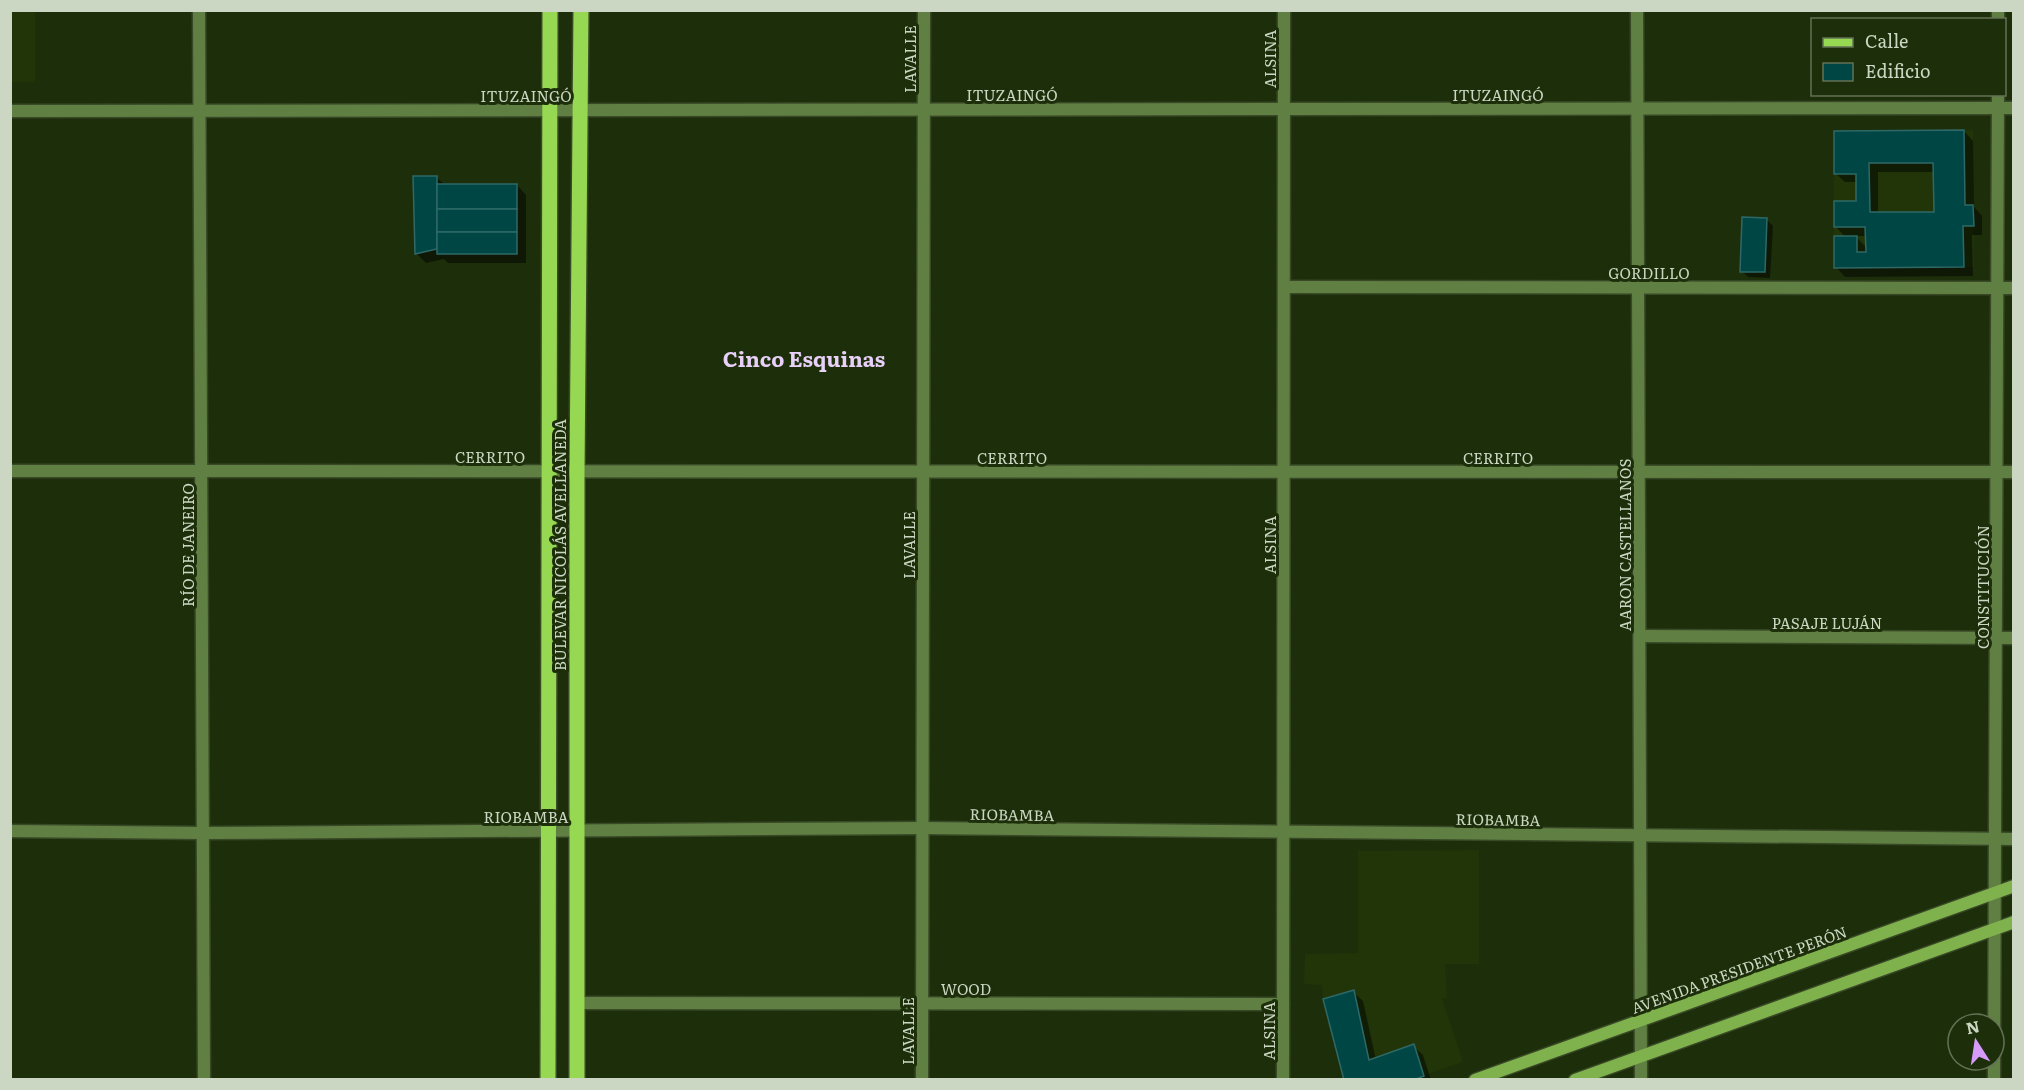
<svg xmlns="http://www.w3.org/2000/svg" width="2024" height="1090" font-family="Literata,serif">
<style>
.built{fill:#213509}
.shadow{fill:#0007;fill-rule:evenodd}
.building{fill:#004644;stroke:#2e6967;stroke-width:1.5;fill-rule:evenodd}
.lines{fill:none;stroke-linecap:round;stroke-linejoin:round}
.street-casing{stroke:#394927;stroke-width:15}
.secondary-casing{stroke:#394927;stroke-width:15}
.primary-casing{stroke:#394927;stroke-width:18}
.street{stroke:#608043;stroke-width:12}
.secondary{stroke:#7fb14d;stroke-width:12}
.primary{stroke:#97d852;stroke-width:15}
.labels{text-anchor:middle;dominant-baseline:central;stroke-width:6;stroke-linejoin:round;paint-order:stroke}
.street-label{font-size:15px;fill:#cbd7c2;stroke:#1d2e0a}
.district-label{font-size:21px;font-weight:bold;fill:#e8d0f9;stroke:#1d2e0a}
</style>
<rect width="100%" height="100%" fill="#1d2e0a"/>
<g class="built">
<rect x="12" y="11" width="23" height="71"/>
<polygon points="1973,130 1974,267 1834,268 1834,131"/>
<polygon points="1479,850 1479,964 1445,964 1447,998 1442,999 1463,1062 1413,1079 1344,1079 1323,999 1322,985 1304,984 1305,954 1358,953 1358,851"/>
</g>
<g class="shadow">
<path d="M1964,131L1973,141L1974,207L1982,216V235H1972L1973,276L1845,277L1836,267L1846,238L1836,227L1858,202L1857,182H1845L1835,173ZM1878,172H1935V213L1878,214ZM1855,236H1867V248Z"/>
<polygon points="436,177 445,185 517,185 526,195 526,263 448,263 444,259 426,263 417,254"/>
<polygon points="1766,219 1773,226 1770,278 1748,277 1742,271"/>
<polygon points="1353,992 1363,1001 1376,1060 1413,1046 1423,1055 1431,1080 1345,1080"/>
</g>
<g class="building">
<path d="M1964,130L1965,205H1973L1974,226H1963L1964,267L1834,268V236H1857V252H1866L1865,227H1834V201H1856V174H1834V131ZM1869,163H1933L1934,212H1870Z"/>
<polygon points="413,176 437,176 437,249 415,254"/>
<rect x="437" y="184" width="80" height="25"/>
<rect x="437" y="209" width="80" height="23"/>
<polygon points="1742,217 1767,218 1765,272 1740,272"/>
<rect x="437" y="232" width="80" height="22"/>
<polygon points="1354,990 1369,1060 1414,1044 1424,1076 1413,1080 1344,1080 1323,999"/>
</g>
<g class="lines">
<defs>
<g id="street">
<polyline points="199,10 204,1080"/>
<polyline points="1637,10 1641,1080"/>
<polyline points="1998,20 1998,10"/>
<polyline points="10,111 2014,108"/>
<polyline points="1284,287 2014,288"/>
<polyline points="10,471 2014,472"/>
<polyline points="1640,636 2014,638"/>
<polyline points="10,831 203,833 922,828 2014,839"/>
<polyline points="577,1003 1283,1004"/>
<polyline points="922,1080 924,10"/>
<polyline points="1283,1080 1284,10"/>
<polyline points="1994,1080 1998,94"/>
</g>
<g id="secondary">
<polyline points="1475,1080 2014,886"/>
<polyline points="1575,1080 2014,922"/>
</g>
<g id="primary">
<polyline points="548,1080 550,10"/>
<polyline points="577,1080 577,472 581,10"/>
</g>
</defs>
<use href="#street" class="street-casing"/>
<use href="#secondary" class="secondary-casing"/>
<use href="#primary" class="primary-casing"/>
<use href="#street" class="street"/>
<use href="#secondary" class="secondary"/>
<use href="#primary" class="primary"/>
</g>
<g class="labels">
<g class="street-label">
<text transform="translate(909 59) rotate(-90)">LAVALLE</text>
<text transform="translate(1269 59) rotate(-90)">ALSINA</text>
<text x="1012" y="94">ITUZAINGÓ</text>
<text x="1498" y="94">ITUZAINGÓ</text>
<text x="526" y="95">ITUZAINGÓ</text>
<text x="1649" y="272">GORDILLO</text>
<text x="490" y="456">CERRITO</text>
<text x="1012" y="457">CERRITO</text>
<text x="1498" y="457">CERRITO</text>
<text transform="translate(187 545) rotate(-90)">RÍO DE JANEIRO</text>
<text transform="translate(559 545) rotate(-90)">BULEVAR NICOLÁS AVELLANEDA</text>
<text transform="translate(908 545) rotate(-90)">LAVALLE</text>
<text transform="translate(1269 545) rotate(-90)">ALSINA</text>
<text transform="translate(1624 545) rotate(-90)">AARON CASTELLANOS</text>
<text transform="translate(1982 587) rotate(-90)">CONSTITUCIÓN</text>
<text x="1827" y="622">PASAJE LUJÁN</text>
<text transform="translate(1012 814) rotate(1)">RIOBAMBA</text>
<text x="526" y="816">RIOBAMBA</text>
<text transform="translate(1498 819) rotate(1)">RIOBAMBA</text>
<text transform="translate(1739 969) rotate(-20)">AVENIDA PRESIDENTE PERÓN</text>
<text x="966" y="988">WOOD</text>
<text transform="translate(907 1031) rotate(-90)">LAVALLE</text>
<text transform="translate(1268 1031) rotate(-90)">ALSINA</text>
</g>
<g class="district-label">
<text x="804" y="357">Cinco Esquinas</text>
</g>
</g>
<rect width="2024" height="1090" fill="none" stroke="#cbd7c2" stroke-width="24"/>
<rect x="1811" y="18" width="195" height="78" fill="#1d2e0a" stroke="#637254" stroke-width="1.5"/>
<rect x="1823" y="38" width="30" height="9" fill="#97d852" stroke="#637254" stroke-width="1.5"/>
<text x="1865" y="48" font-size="18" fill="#cbd7c2">Calle</text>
<rect x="1823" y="63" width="30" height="18" fill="#004644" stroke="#637254" stroke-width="1.5"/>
<text x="1865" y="78" font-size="18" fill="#cbd7c2">Edificio</text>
<g transform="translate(1976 1042) rotate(348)"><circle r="28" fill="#1d2e0a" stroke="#637254" stroke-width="1.5"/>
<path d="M0-4.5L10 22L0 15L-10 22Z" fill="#d59bfa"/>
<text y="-9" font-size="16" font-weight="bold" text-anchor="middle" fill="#cbd7c2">N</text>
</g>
</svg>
